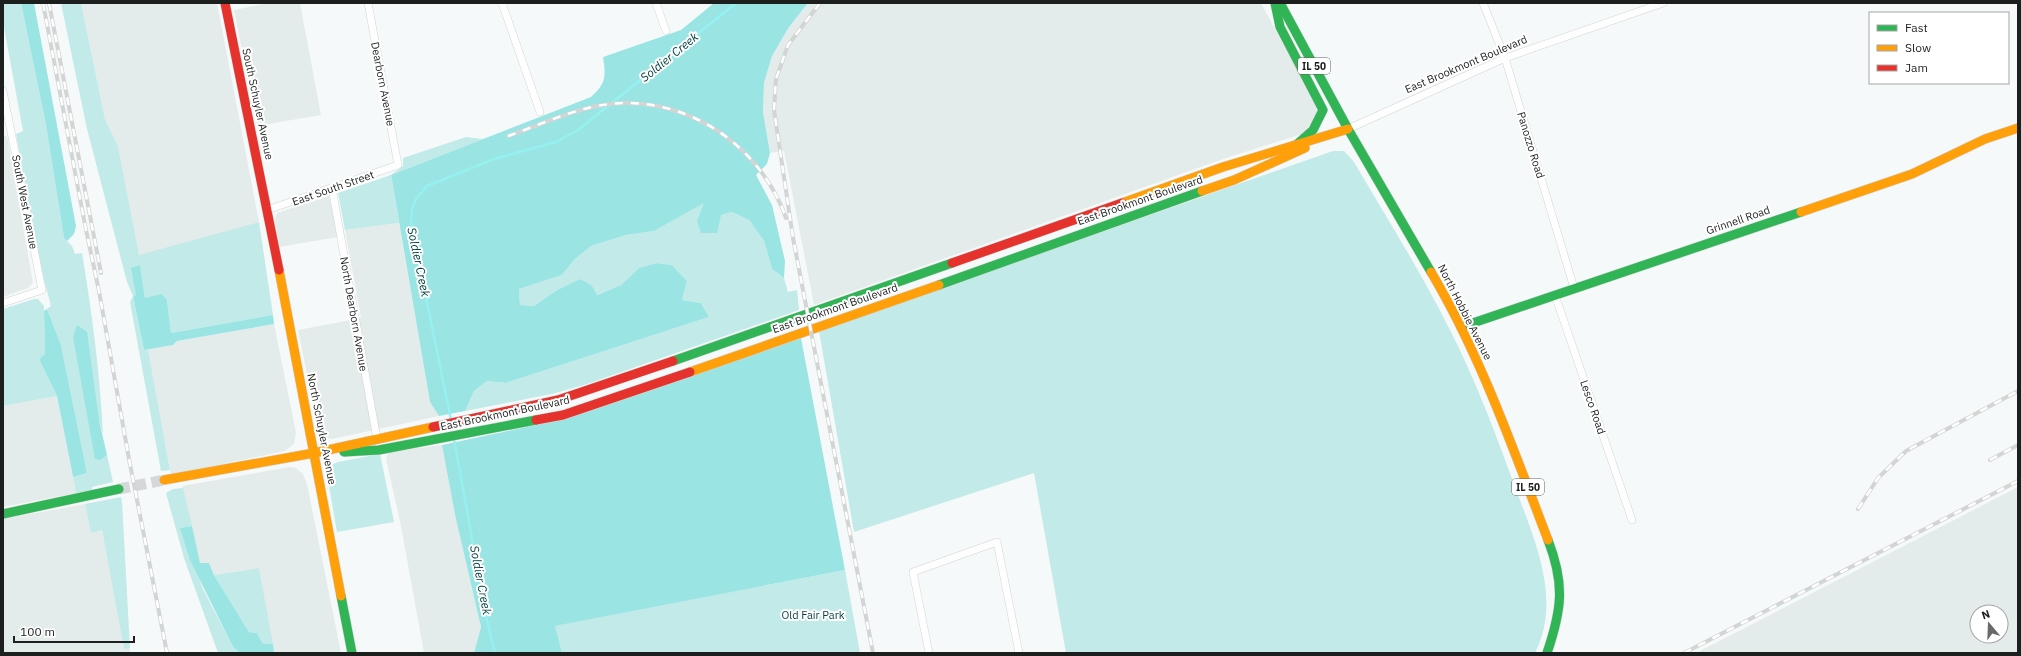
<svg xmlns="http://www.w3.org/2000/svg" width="2021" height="656" font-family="'IBM Plex Sans',sans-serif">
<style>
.built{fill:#e4eceb;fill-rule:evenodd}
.green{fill:#c1eae8}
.forest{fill:#9ae5e4}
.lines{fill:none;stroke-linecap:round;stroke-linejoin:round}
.stream{stroke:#95f1f0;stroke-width:2.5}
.secondary-tunnel{stroke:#d5d8d8;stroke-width:11;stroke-dasharray:11 5.5;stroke-linecap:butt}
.street-casing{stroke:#d1d4d4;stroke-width:8}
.fast-casing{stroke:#d1d4d4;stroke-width:10}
.slow-casing{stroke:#d1d4d4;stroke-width:10}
.jam-casing{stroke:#d1d4d4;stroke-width:10}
.street{stroke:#fefefe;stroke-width:7}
.fast{stroke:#30b455;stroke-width:9}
.slow{stroke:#ff9f0a;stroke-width:9}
.jam{stroke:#e5322d;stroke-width:9}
.rail-casing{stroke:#d3d4d4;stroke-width:4}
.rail{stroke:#fff;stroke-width:2.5;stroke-dasharray:8;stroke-linecap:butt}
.labels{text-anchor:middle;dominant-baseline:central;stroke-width:4;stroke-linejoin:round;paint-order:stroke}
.shield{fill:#fff;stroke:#616262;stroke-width:1}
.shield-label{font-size:10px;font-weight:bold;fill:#1d1f1e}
.street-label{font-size:11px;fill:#1d1f1e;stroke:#fff}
.park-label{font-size:11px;fill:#003e3e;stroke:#fff}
.water-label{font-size:12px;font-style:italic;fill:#004140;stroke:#fff}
</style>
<rect width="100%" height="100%" fill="#f6f9f9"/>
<g class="built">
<polygon points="81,3 217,3 259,222 139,256 118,146 105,119"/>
<polygon points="268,3 300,3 321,115 257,126 234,10"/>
<polygon points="808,3 1261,3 1315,103 1317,112 1316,118 1302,134 1223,159 814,305 784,151 770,153 763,112 764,83 772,56 789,27"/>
<polygon points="3,136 7,136 33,283 28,288 3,297"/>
<polygon points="329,196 338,237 279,247 275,220 277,213"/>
<polygon points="399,223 430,402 439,416 332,439 325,438 319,432 317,423 298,330 361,318 345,230"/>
<polygon points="274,324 296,432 294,444 285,451 171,475 148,349 173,345 177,341"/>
<polygon points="57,396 76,493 3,507 3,406"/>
<polygon points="442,445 455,515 481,627 474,653 424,653 400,521 386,459 387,455 390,452"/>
<polygon points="290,467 296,468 303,474 307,484 341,653 274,653 259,568 214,575 209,563 200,564 182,486"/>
<path d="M2018,487V653H1696ZM1977,612H2001V636H1977Z"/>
<polygon points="85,504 91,533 102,530 124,648 130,648 130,653 3,653 3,519"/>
</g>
<g class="green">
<path d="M3,3H21L46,125L64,238L72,246L75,254L82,253C92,313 100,373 103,434L99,420L101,460L107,455L113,482L92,487V490L76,493L73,477L87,473L61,345L47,309L51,306L43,276L16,134L23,131L3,22Z"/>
<polygon points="61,3 81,3 105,119 118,146 139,255 259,222 273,315 171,333 167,300 162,295 145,298 140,266 136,295 133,296 144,350 148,349 170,470 161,471 130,302 133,296 127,282 87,129"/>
<polygon points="466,137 483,139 391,175 399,223 345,230 338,193 391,175 403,166 403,158"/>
<path d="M1333,151H1344L1354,162C1386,217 1421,272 1450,330C1475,379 1495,432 1514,484C1533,537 1563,598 1535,653H1066L1034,473L854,532L819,331Z"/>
<polygon points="705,202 721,215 732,212 749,220 764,241 772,269 784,278 788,292 797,290 799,310 587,384 552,394 465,411 474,391 487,381 506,383 709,317 701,303 682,300 687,281 672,265 656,263 639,268 621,285 596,295 580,279 557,290 534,306 520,305 519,289 562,275 574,260 591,246 626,235 654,231"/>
<polygon points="34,299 38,299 44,306 45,354 39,359 57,396 3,406 3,309"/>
<path d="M380,454L394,522L337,532L327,474C329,467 332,464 338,462Z"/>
<polygon points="183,488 192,526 181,528 203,589 233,647 240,653 218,653 184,558 166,493 173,489"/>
<polygon points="121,497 122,502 130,648 124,649 102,530 91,533 85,504"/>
<polygon points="259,568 273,644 263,644 257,633 249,632 214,575"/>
<polygon points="845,570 860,653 562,653 554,626"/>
</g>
<g class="forest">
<polygon points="21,3 34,3 76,226 74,234 67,241 64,238 46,125"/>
<path d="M714,3H808L789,27L772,56L764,83L763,112L770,153L767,164L756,175L772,205L785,261L784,278L772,269L764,241L749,220L732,212L721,215L717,233H701L697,221L704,203L654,231L626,235L591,246L574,260L562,275L519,289L520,305L534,306L557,290L580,279L592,286L597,295L621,285L639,268L656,263L672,265L687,281L682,300L701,303L709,317L506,383L487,381L474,391L465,411L439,416L430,402L391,175L591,97C606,83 606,77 603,57L681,30Z"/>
<polygon points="140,265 145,298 162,294 167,300 171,333 273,315 274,324 177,341 173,345 144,350 133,296 136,295 131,268"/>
<polygon points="47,309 61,345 87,473 73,477 57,396 39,359 45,354 44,311"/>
<polygon points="77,325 87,332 99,420 107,455 101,460 95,459 73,337"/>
<polygon points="801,338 845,570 555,626 562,653 474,653 481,627 455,515 442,445 559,420"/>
<polygon points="192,526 200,563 209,563 214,575 249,632 257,633 263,644 273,644 274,653 240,653 233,647 190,560 180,528"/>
</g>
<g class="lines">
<g class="stream">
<polyline points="451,420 411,223 412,209 416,199 427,186 494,159 556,142 578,130 736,3"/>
<polyline points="454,439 487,621 495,653"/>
</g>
<polyline class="secondary-tunnel" points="119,489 164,480"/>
<defs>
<g id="street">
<polyline points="502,3 540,112"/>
<polyline points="656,3 666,31"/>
<polyline points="1483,3 1505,58 1574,288"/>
<polyline points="3,91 42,290 3,303"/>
<polyline points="1348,129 1505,58 1663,3"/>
<polyline points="332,188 377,439"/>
<polyline points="267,210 398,165 368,3"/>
<polyline points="1555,295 1632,520"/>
<polyline points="929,653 913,572 997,542 1019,653"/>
</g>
<g id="fast">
<polyline points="1275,3 1280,27 1323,110 1313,130 1296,145"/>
<polyline points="1280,3 1348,129 1431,272"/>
<polyline points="939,285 1202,191"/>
<polyline points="1461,327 1801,212"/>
<polyline points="673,361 952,263"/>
<polyline points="344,452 379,450 536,420"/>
<polyline points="3,514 119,489"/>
<polyline points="341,596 352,653"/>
<path d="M1547,653C1562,609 1565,584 1548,540"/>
</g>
<g id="slow">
<polyline points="1202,191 1234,180 1305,148"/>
<polyline points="1122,203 1223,167 1348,129"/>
<polyline points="1801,212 1912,174 1985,139 2018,128"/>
<polyline points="279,270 341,596"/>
<path d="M1431,272C1481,356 1513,449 1548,540"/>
<polyline points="690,372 939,285"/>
<polyline points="164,480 314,453 433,427"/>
</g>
<g id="jam">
<polyline points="225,3 279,270"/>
<polyline points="952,263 1122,203"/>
<polyline points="536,420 563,415 690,372"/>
<polyline points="433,427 558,400 673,361"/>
</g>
</defs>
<use href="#street" class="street-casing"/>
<use href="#fast" class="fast-casing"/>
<use href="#slow" class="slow-casing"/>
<use href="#jam" class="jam-casing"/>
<use href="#street" class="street"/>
<use href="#fast" class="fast"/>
<use href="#slow" class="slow"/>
<use href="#jam" class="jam"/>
<defs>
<g id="rail">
<polyline points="43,3 85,225 99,291 129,459 167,653"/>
<polyline points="49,3 101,273"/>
<polyline points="820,3 788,45 776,79 774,110 793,238 873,653"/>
<path d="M508,136C537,126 566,112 597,106C678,90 759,141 786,218"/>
<polyline points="1990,460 2018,445"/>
<polyline points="1858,509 1878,478 1906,451 2018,391"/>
<polyline points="1684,653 2018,481"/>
</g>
</defs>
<use href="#rail" class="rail-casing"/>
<use href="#rail" class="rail"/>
</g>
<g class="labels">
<g class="shield">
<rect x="1298" y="58" width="32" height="16" rx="3"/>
<rect x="1512" y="479" width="32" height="16" rx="3"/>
</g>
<g class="shield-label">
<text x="1314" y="66">IL 50</text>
<text x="1528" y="487">IL 50</text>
</g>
<g class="street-label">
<text transform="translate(1466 64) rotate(-23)">East Brookmont Boulevard</text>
<text transform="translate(383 84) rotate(79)">Dearborn Avenue</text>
<text transform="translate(258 104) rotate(78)">South Schuyler Avenue</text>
<text transform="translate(1531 145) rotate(73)">Panozzo Road</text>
<text transform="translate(333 188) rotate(-19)">East South Street</text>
<text transform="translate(1140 200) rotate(-19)">East Brookmont Boulevard</text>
<text transform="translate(25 202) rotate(79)">South West Avenue</text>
<text transform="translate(1738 220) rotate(-19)">Grinnell Road</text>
<text transform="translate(835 308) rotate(-19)">East Brookmont Boulevard</text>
<text transform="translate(1465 312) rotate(63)">North Hobbie Avenue</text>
<text transform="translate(354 314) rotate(80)">North Dearborn Avenue</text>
<text transform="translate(1593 407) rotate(71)">Lesco Road</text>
<text transform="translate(505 413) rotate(-12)">East Brookmont Boulevard</text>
<text transform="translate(322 429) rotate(79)">North Schuyler Avenue</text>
</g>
<g class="park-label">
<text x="813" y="615">Old Fair Park</text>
</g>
<g class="water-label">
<text transform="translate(669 57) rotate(-39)">Soldier Creek</text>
<text transform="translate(419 262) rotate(78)">Soldier Creek</text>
<text transform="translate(481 580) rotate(79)">Soldier Creek</text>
</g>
</g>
<rect width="2021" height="656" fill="none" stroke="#1d1f1e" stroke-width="8"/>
<rect x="1869" y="12" width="140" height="72" fill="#ffffff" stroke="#a5a5a5"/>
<rect x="1877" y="25" width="20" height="6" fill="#30b455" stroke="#a5a5a5"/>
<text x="1905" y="32" font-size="12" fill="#1d1f1e">Fast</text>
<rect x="1877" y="45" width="20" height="6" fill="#ff9f0a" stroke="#a5a5a5"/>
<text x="1905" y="52" font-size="12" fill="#1d1f1e">Slow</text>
<rect x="1877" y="65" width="20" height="6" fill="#e5322d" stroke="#a5a5a5"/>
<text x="1905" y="72" font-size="12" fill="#1d1f1e">Jam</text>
<g transform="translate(1989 624) rotate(341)"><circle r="19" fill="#ffffff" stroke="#a5a5a5"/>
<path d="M0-3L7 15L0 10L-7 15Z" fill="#696b6b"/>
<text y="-6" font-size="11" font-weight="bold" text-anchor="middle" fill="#1d1f1e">N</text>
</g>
<path d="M14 636v6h120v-6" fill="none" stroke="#1d1f1e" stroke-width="2"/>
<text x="20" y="636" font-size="12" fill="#1d1f1e" stroke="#ffffff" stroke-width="3" paint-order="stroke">100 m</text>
</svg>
